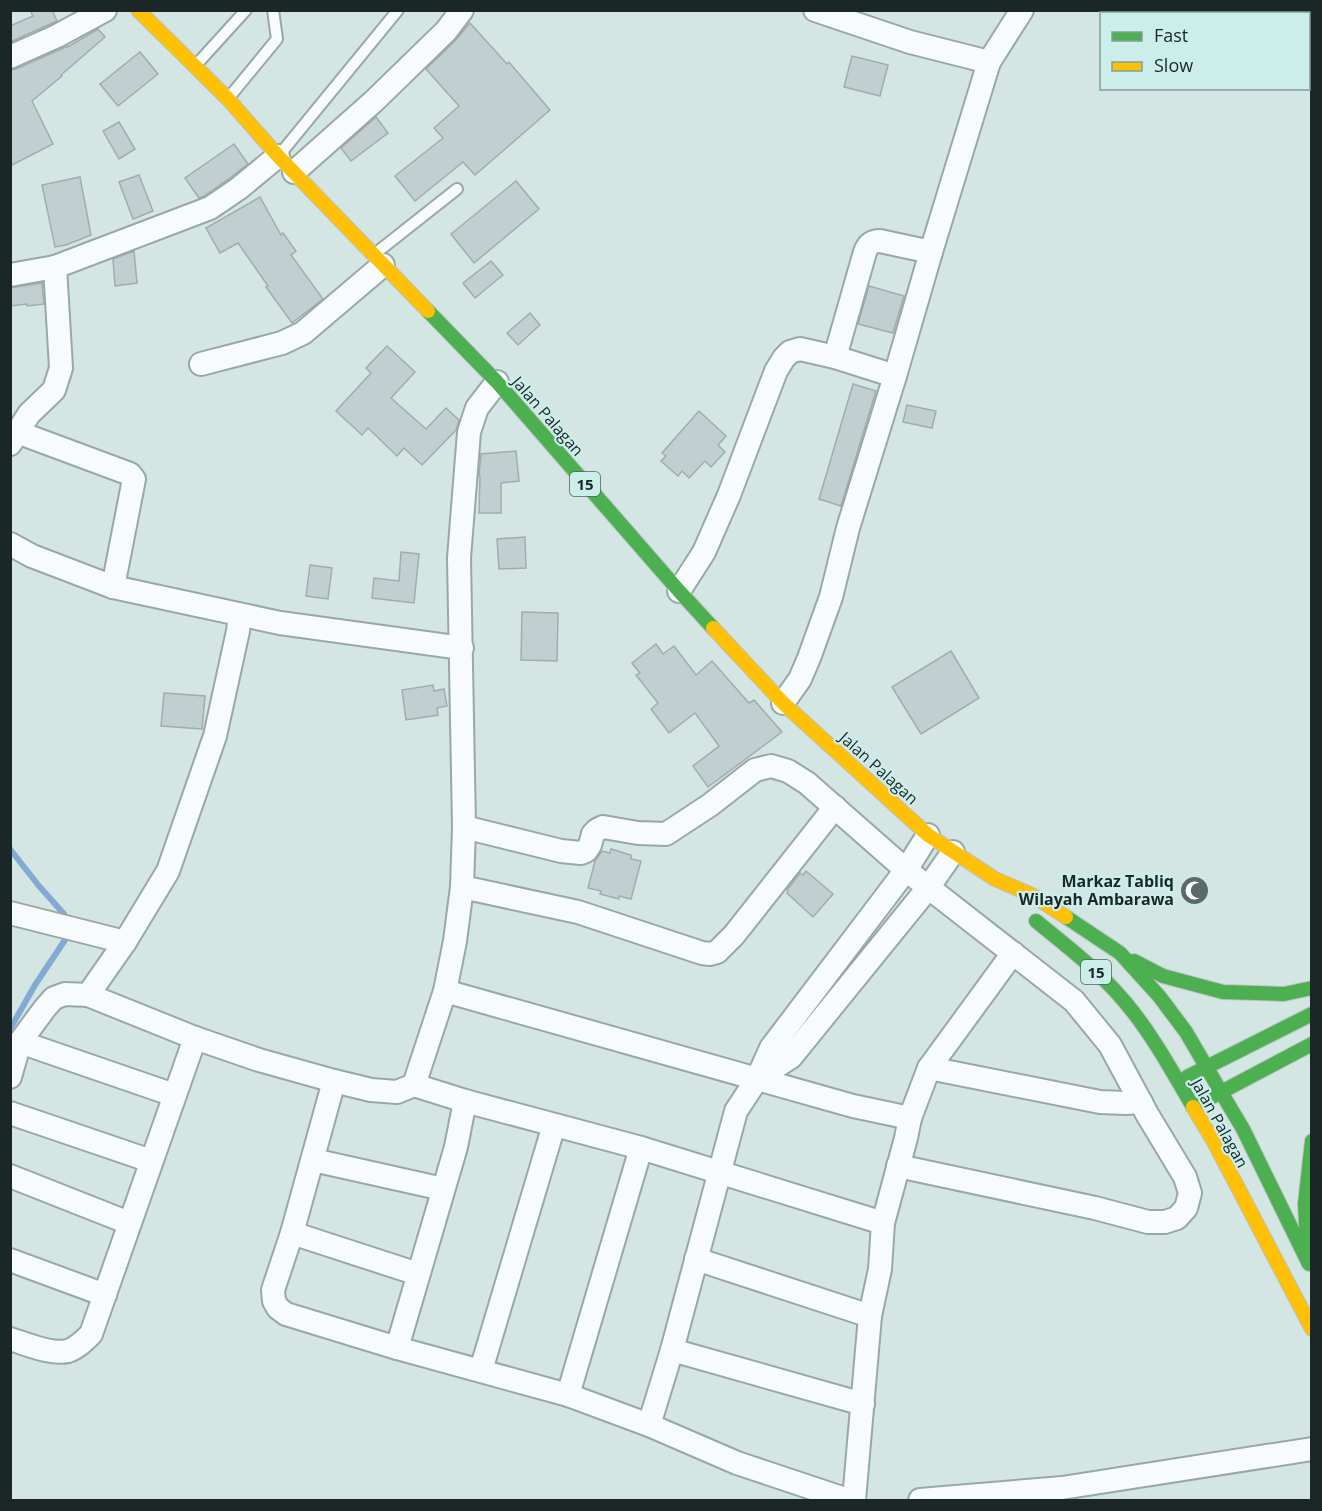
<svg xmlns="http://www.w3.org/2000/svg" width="1322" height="1511" font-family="'Open Sans',sans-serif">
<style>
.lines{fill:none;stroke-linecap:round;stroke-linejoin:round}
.stream{stroke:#82aad4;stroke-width:6}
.building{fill:#c1cfd1;stroke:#9fadae;stroke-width:1.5}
.lane-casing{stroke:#99a8a6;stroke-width:14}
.street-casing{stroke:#99a8a6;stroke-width:26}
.fast-casing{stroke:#b9c3c2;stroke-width:16}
.slow-casing{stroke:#b9c3c2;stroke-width:16}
.lane{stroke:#f8fbfb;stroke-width:10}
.street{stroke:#f8fbfb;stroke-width:22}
.fast{stroke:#4caf50;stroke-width:14}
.slow{stroke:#ffc107;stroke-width:14}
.labels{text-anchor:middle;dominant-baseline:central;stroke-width:4.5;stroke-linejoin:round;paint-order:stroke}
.shield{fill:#cbeeea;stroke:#4f6361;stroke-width:1.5}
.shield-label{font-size:15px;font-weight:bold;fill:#1a2726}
.street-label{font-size:16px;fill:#1a2726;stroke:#cbeeea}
.poi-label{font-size:16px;font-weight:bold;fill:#1a2726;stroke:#cbeeea;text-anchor:end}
</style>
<rect width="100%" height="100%" fill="#d3e6e4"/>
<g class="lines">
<g class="stream">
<polyline points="10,849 39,886 64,914 64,923"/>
<polyline points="10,1029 35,985 65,940 65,933"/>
</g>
</g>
<g class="building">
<polygon points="30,10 52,10 57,21 10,42 10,26 33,16"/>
<polygon points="470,23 507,64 509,62 550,110 475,175 463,162 415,201 395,176 443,138 434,128 459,106 426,69 455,41"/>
<polygon points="98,29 105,37 61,75 62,76 32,101 53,144 10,166 10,70 16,69 68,46 68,47"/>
<polygon points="140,52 158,74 118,106 100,84"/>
<polygon points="852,56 888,65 880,96 844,87"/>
<polygon points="376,117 388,133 351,161 341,148"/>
<polygon points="119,122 135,149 119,159 103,131"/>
<polygon points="234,144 248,164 230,178 204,196 199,198 185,178"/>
<polygon points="139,175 153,211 133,219 119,182"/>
<polygon points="80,177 91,235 66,245 55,247 42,185"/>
<polygon points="516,181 539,209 474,263 451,234"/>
<polygon points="260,197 281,235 283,233 296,251 291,255 323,299 292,323 266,287 268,286 238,243 220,253 206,228"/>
<polygon points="134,251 137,283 115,286 113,259"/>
<polygon points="491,261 503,275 475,298 463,283"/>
<polygon points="42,283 44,304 27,306 27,304 10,306 10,288"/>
<polygon points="869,286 904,296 893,333 858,324"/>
<polygon points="530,313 540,325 518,345 507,333"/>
<polygon points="387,346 415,372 391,398 426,429 446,408 459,420 456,430 422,465 404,448 397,456 368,428 362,435 336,411 371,373 366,368"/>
<polygon points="853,384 876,391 841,506 819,499"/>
<polygon points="907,405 936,411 932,428 903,422"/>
<polygon points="699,411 726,436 718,445 725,452 711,467 705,461 689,478 682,471 678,476 661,461 666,456 662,453"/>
<polygon points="516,451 519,481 501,483 501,513 479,513 480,476 479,476 481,454"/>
<polygon points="525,537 526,568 499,569 497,539"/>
<polygon points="401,552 419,554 414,603 372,598 374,578 399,581"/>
<polygon points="310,565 332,568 328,599 306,596"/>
<polygon points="522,612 558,613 557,661 521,660"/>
<polygon points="656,644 663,654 674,646 696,675 712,661 749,703 754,700 782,732 708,787 693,766 719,746 695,713 669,733 651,709 658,703 636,675 640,673 632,663"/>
<polygon points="951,651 979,698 921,734 892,687"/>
<polygon points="433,685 434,691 444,689 447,706 437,708 438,715 406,720 402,690"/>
<polygon points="164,693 205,696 202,729 161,726"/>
<polygon points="611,849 631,855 631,859 641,861 631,899 619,896 619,899 600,894 601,891 588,888 595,861 602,851 610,853"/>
<polygon points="806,871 833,894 813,917 787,893 788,891 787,890 800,873 803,875"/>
</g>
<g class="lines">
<defs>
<g id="lane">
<polyline points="197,64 246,10"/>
<polyline points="231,95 277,39 273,10"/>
<polyline points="281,153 398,10"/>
<polyline points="376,253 457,189"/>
</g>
<g id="street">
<polyline points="815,10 910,42 989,62"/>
<polyline points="10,57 57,36 105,10"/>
<polyline points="294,172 374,101 446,31 462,10"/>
<polyline points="10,275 55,267 210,208 238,189 278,156"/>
<path d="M835,357L865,252C868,244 872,241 880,241L931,252"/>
<polyline points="201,364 282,343 303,333 383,265"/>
<polyline points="17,432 130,474 134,479 113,587"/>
<polyline points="10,444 29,414 54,390 61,368 55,267"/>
<polyline points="10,544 32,556 113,587 280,623 462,648"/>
<polyline points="679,591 704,552 729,495 776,371 784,358 790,352 800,349 835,357 895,376"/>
<polyline points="783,703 800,679 809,658 831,597 848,528 895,376 931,252 989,62 1022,10"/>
<polyline points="464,827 561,851 581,853 586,851 590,845 593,834 597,830 603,827 638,833 666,834 710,805 755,770 771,766 788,771 807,783 906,870 1074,1001 1110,1045 1147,1114 1185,1177 1190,1193 1186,1208 1177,1218 1165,1222 1148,1222 1095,1208 898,1166"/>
<polyline points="462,887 578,912 702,953 710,954 717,952 734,935 835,807"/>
<polyline points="10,913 125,942"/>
<polyline points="445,991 853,1106 910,1118"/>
<polyline points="88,995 125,942 168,871 215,736 238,631 240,615"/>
<polyline points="20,1042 174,1095"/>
<polyline points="929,1068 1100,1102 1126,1103 1141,1102"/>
<polyline points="10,1077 20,1042 45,1008 54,998 65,994 88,995 195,1038 259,1060 334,1081 371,1090 397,1092 414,1085 445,991 455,941 462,887 464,827 459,558 469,432 477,408 497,382"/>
<polyline points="757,1079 791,1057 928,888 953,852"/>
<polyline points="334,1081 292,1233 273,1290 274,1301 278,1308 286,1314 397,1348 568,1395 649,1425 672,1350 736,1111 757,1079 771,1048 906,870 928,835"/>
<polyline points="414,1085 465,1101 641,1148 883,1223"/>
<polyline points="10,1113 151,1161"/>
<polyline points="313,1160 443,1189"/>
<polyline points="10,1176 129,1223"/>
<polyline points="292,1233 418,1274"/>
<polyline points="696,1259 870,1316"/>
<polyline points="10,1260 105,1295"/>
<path d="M10,1339C27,1344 51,1355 68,1351C77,1348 84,1341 91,1334L195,1038"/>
<polyline points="397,1348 456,1147 465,1101"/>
<polyline points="672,1350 863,1404"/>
<polyline points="481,1370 554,1125"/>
<polyline points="568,1395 641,1148"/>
<polyline points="649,1425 737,1463 848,1500"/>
<polyline points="854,1500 870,1316 880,1269 883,1223 906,1138 910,1118 929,1068 1013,953"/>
<polyline points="920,1500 1062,1488 1312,1449"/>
</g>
<g id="fast">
<polyline points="428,311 497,382 679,591 713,628"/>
<polyline points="1066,917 1120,953 1159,996 1186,1032 1221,1092"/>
<path d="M1036,921C1067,946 1099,971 1125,1002C1152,1034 1172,1071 1193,1107L1312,1044"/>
<polyline points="1134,961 1163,976 1223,992 1284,994 1312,988"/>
<polyline points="1187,1077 1312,1014"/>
<polyline points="1221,1092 1243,1129 1309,1264"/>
<polyline points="1308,1262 1305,1204 1312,1141"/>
</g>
<g id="slow">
<polyline points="138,10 228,99 278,156 428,311"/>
<polyline points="713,628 783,703 928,835 995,879 1032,895 1066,917"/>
<polyline points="1193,1107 1214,1142 1312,1329"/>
</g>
</defs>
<use href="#lane" class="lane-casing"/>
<use href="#street" class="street-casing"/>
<use href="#fast" class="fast-casing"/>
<use href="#slow" class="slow-casing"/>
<use href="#lane" class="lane"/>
<use href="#street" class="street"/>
<use href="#fast" class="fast"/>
<use href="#slow" class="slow"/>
</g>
<defs>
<symbol id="mosque-disc" viewBox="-11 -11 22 22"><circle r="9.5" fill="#5b6a68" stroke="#cbeeea"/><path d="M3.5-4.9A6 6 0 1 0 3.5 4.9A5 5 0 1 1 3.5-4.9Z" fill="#fff"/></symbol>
</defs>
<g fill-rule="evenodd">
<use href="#mosque-disc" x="1178" y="874" width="33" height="33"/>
</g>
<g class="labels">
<g class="shield">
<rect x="570" y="472" width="30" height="24" rx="4.5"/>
<rect x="1081" y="960" width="30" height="24" rx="4.5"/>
</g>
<g class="shield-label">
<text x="585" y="484">15</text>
<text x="1096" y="972">15</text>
</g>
<g class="street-label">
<text transform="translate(548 416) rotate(49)">Jalan Palagan</text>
<text transform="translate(879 768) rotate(42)">Jalan Palagan</text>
<text transform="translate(1220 1123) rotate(61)">Jalan Palagan</text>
</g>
<g class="poi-label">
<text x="1174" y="881">Markaz Tabliq<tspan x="1174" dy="18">Wilayah Ambarawa</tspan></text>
</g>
</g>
<rect width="1322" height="1511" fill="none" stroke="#1a2726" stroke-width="24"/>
<rect x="1100" y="12" width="210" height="78" fill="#cbeeea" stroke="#849e9c" stroke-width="1.5"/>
<rect x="1112" y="32" width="30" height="9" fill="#4caf50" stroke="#849e9c" stroke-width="1.5"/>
<text x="1154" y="42" font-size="18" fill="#1a2726">Fast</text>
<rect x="1112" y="62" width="30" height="9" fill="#ffc107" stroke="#849e9c" stroke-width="1.5"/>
<text x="1154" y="72" font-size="18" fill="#1a2726">Slow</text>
</svg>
